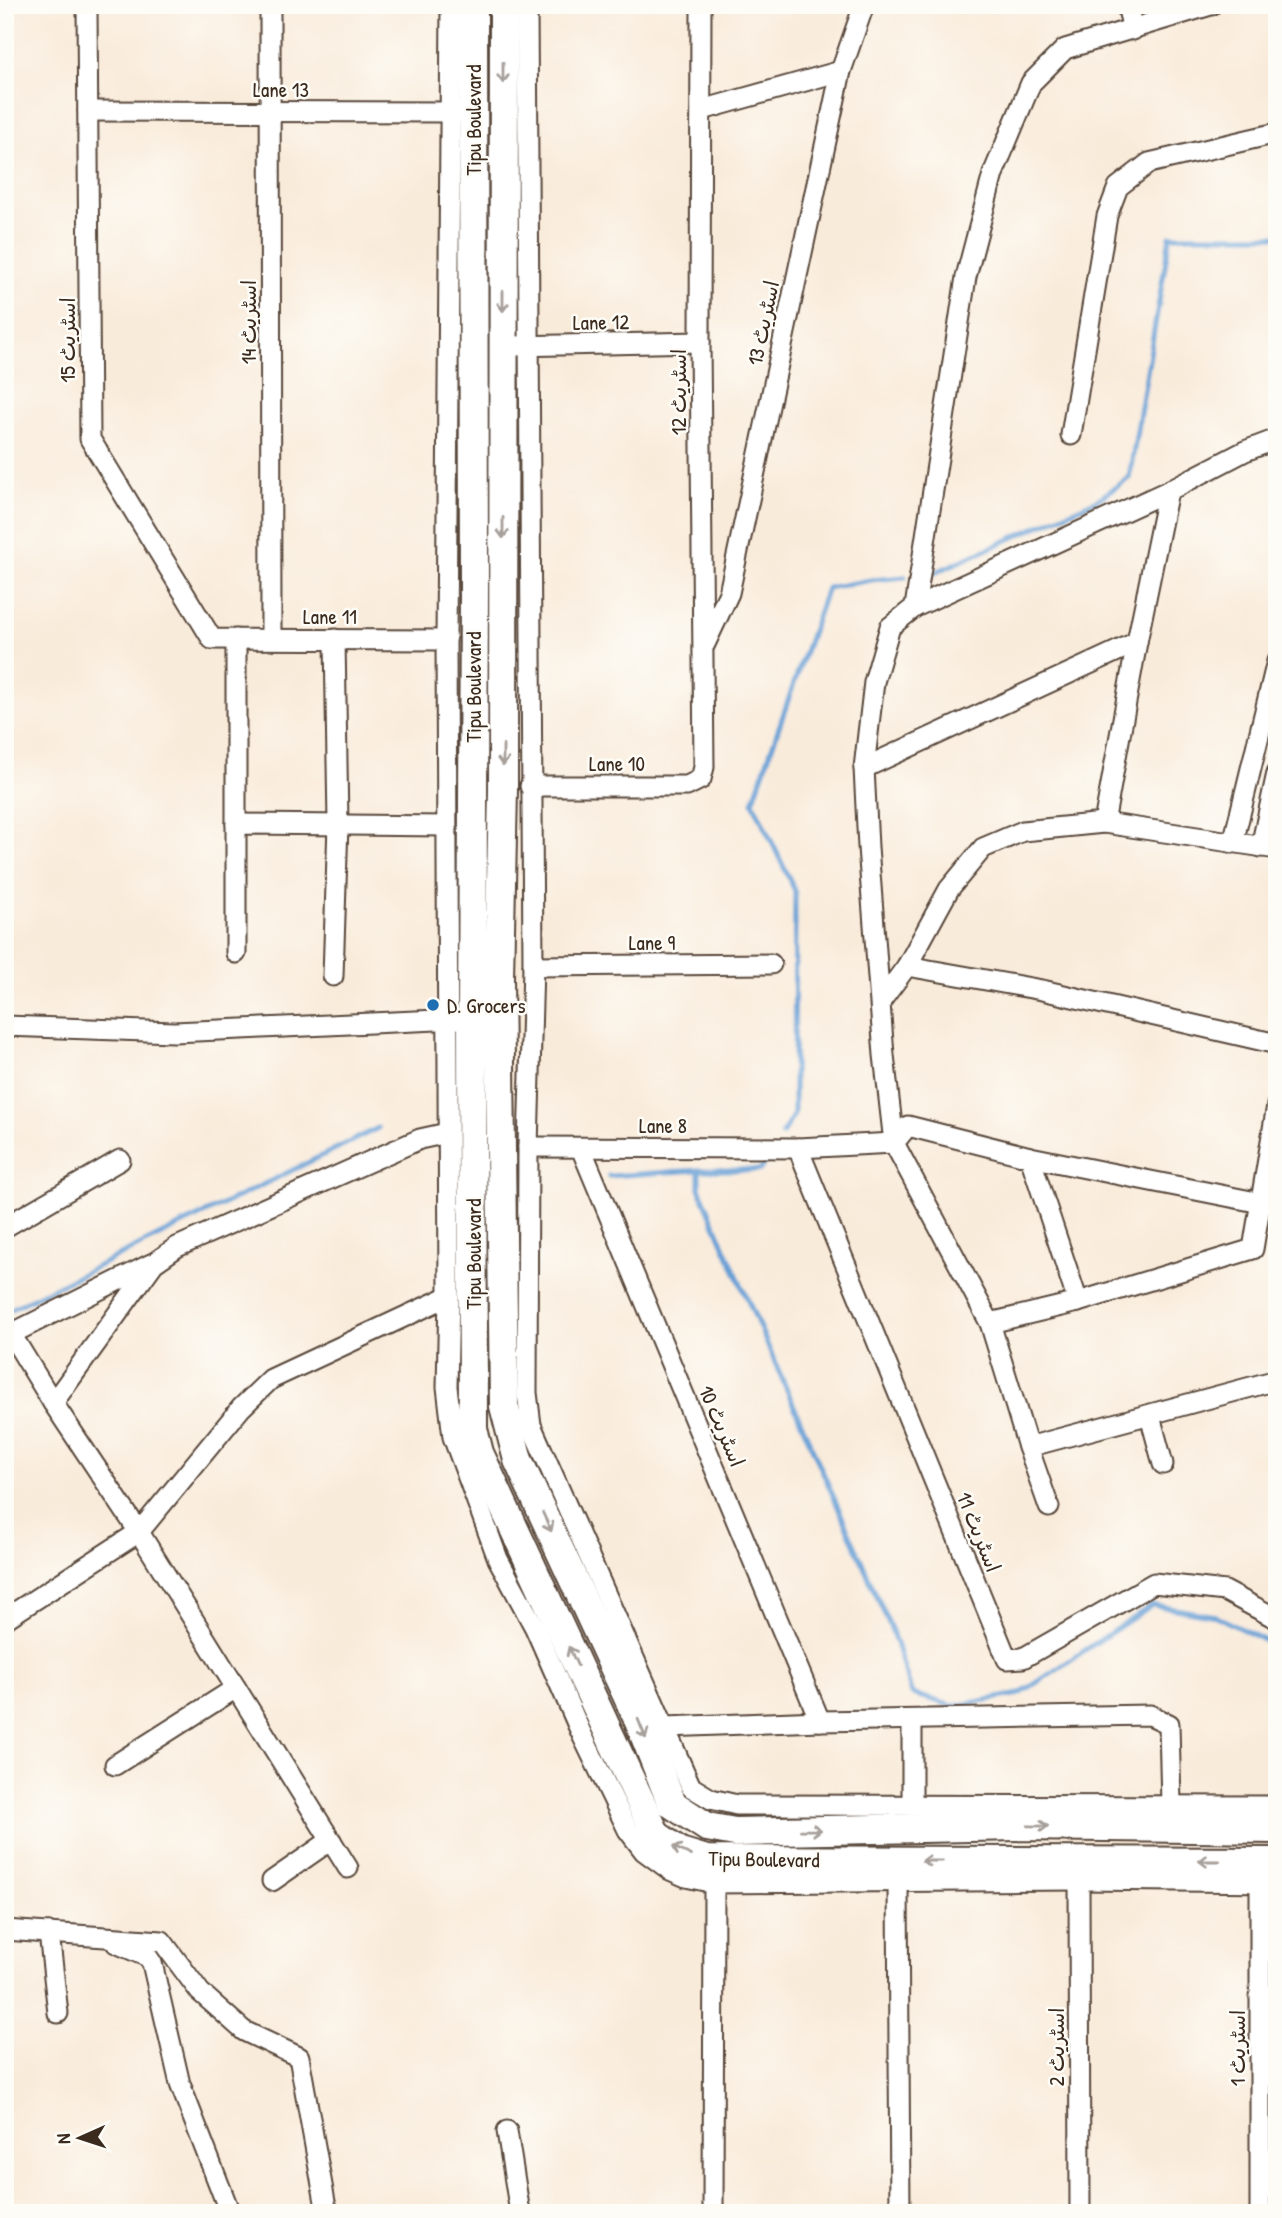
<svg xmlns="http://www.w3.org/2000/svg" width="1282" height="2218" font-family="'Patrick Hand','Playpen Sans Arabic',sans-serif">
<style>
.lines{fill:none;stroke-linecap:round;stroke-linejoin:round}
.stream{stroke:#669fd5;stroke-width:5}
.street-casing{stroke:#58473a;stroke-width:23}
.secondary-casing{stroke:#58473a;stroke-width:32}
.street{stroke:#fff;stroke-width:19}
.secondary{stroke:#fff;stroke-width:28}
.oneway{stroke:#a79f9a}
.poi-dot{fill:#1f6fb2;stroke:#fdfcf7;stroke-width:2.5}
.labels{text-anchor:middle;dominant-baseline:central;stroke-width:5;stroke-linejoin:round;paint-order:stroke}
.street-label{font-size:21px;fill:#3b2a1e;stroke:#fdfcf7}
.poi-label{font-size:21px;fill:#3b2a1e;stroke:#fdfcf7;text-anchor:start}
</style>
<rect width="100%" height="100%" fill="#fdfcf7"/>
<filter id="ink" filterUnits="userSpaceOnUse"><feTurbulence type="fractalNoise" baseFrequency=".0143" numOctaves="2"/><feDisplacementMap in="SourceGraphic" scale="14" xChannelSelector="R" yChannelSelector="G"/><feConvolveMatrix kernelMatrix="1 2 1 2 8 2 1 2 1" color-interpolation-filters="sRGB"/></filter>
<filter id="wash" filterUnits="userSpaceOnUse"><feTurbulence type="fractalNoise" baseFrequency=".00686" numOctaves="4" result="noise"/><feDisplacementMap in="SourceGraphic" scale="28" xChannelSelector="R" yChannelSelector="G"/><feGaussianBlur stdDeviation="1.57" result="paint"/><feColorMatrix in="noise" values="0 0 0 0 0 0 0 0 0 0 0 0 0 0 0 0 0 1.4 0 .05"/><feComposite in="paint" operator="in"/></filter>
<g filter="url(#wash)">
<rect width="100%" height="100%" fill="#f9ebda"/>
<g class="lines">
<g class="stream">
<polyline points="934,573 1097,500 1129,478 1170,236 1277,236"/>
<polyline points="782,1134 794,1114 795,891 753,802 827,588 871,580 905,577"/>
<polyline points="699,1170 699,1188 892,1631 912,1694 953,1706 1020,1694 1152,1605 1216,1616 1277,1647"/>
<polyline points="609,1176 699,1170 760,1170 765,1162"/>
<polyline points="5,1312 378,1128"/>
<polyline points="529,1448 537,1469"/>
<polyline points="677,1781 687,1800"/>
</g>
</g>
</g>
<g filter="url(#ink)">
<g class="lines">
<defs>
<g id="street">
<polyline points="87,5 90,439 212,639 446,640"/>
<polyline points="270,5 271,638"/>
<polyline points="451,5 446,640 449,1296 447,1387 453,1437 498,1559 535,1628 583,1737 628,1830 644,1851 670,1870 686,1877 714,1883 1079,1880 1277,1882"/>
<polyline points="527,5 533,966 528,1147 527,1393 531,1425 691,1787 711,1799 737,1805 1277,1806"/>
<polyline points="1127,5 1133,30"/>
<polyline points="702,110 841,71"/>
<polyline points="88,111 461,112"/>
<polyline points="514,346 700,342"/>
<polyline points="1071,435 1107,216 1118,187 1149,163 1277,133"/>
<polyline points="915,607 966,277 993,174 1031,83 1065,49 1211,5"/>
<polyline points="236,639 236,824"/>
<polyline points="705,644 729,593 841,71 864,5"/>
<polyline points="864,768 1137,642"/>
<polyline points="530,786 687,786 701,779 704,767 700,342 701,5"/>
<polyline points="1104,823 1137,642 1168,491"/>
<polyline points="1233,843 1277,661"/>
<polyline points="1261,847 1277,773"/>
<polyline points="236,953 236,824 446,826"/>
<polyline points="533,966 771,964"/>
<polyline points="907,966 1042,990 1277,1044"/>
<polyline points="333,976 338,824 335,639"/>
<polyline points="881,1001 907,966 949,889 983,848 1023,831 1104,823 1277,849"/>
<polyline points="5,1026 174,1032 459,1019"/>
<polyline points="528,1147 798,1148 894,1143 908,1126 1030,1157 1261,1203"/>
<polyline points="581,1148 820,1721"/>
<polyline points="798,1148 1007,1659 1023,1658 1154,1583 1225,1591 1277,1619"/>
<polyline points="1030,1157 1078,1302"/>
<polyline points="5,1227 120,1160"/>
<polyline points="990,1323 1078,1302 1253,1249 1277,1105"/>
<polyline points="11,1334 53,1403 139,1532 348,1868"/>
<polyline points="5,1337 151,1264"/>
<polyline points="53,1403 154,1263 177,1247 420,1139 447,1133"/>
<polyline points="1150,1416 1163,1464"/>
<polyline points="1028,1447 1277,1380"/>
<polyline points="1049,1507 1028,1447 990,1323 894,1143 884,1055 868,847 864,768 874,682 890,627 915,607 1168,491 1245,451 1277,439"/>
<polyline points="5,1619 139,1532 241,1408 271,1379 449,1296"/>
<polyline points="912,1720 912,1805"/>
<polyline points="666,1727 820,1721 1150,1715 1169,1724 1171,1805"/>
<polyline points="115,1765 236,1688"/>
<polyline points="1079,1880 1080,2213"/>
<polyline points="272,1881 331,1840"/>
<polyline points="1260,1882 1260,2213"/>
<polyline points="898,1883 900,2213"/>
<polyline points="5,1930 162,1941 200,1992 244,2031 299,2057 327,2213"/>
<polyline points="49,1933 58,2013"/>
<polyline points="116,1943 148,1957 152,1963 180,2084 230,2213"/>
<polyline points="507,2131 520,2213"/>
<polyline points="713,2213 714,1883"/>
</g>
<g id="secondary">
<polyline points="473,5 474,590 472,1018 473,1429 479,1453 656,1835 680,1852 706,1860 1277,1862"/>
<polyline points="504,5 503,790 499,978 504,1406 518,1460 638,1719 672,1804 707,1827 735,1832 1019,1826 1277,1829"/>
</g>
</defs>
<use href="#street" class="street-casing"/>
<use href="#secondary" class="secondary-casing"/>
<use href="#street" class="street"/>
<use href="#secondary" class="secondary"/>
</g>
<defs><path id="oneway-shaft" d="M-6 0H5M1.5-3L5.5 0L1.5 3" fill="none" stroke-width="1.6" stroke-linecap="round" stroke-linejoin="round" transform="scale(1.75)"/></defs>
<g class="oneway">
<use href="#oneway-shaft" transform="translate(503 73) rotate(90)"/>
<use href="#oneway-shaft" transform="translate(503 301) rotate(90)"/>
<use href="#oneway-shaft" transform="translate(503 528) rotate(90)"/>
<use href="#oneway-shaft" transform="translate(503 756) rotate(90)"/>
<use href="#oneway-shaft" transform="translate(547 1522) rotate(65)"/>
<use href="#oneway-shaft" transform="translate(573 1656) rotate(-115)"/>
<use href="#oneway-shaft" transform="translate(642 1729) rotate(68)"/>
<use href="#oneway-shaft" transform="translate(1038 1826) rotate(1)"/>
<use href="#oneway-shaft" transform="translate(811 1830) rotate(-1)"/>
<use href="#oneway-shaft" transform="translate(682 1851) rotate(-154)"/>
<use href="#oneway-shaft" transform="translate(932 1861) rotate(-180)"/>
<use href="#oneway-shaft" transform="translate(1209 1861) rotate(-180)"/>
</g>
</g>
<circle class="poi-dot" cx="433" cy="1005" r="7"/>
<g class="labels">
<g class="street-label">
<text x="281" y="89">Lane 13</text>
<text transform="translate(473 120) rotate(-90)">Tipu Boulevard</text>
<text transform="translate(248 322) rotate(-90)">اسٹریٹ 14</text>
<text transform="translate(601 322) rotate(-1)">Lane 12</text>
<text transform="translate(763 323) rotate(-78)">اسٹریٹ 13</text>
<text transform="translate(67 340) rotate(-90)">اسٹریٹ 15</text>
<text transform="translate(678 392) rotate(-90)">اسٹریٹ 12</text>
<text x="330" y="616">Lane 11</text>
<text transform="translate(473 687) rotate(-90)">Tipu Boulevard</text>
<text x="617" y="763">Lane 10</text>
<text x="652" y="942">Lane 9</text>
<text x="663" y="1125">Lane 8</text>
<text transform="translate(473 1254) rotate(-90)">Tipu Boulevard</text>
<text transform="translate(722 1426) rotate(67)">اسٹریٹ 10</text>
<text transform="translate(979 1532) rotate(68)">اسٹریٹ 11</text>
<text transform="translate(764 1859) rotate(1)">Tipu Boulevard</text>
<text transform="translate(1056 2047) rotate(-90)">اسٹریٹ 2</text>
<text transform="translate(1237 2048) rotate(-90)">اسٹریٹ 1</text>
</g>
<g class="poi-label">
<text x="447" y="1005">D. Grocers</text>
</g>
</g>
<rect width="1282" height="2218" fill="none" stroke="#fdfcf7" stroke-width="28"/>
<g transform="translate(80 2138) rotate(267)" stroke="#fdfcf7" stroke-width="5" paint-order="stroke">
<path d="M0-5L12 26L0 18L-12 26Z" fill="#3b2a1e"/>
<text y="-10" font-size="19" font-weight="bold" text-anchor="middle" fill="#3b2a1e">N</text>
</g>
</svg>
